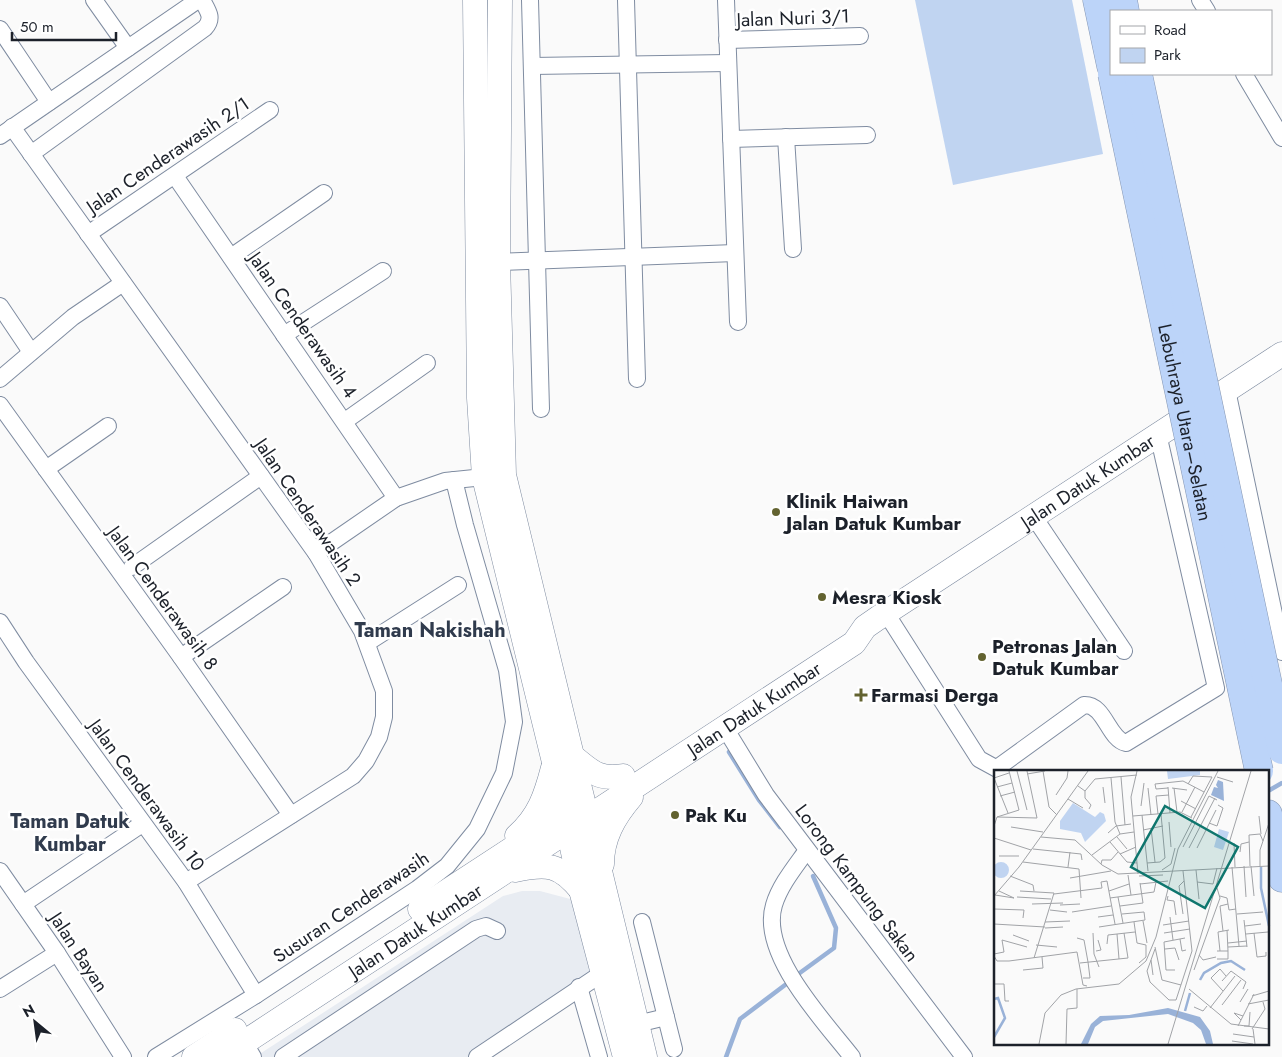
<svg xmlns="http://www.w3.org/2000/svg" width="1282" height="1057" font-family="Jost,sans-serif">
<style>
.built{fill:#e8ecf2}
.green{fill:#c0d4f1}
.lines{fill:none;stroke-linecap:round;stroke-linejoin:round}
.stream{stroke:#99b2d8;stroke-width:4.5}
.street-casing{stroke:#7f8ca1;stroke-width:18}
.secondary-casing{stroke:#7f8ca1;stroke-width:25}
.highway-casing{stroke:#8495b1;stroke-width:29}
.street{stroke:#fff;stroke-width:16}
.secondary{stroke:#fff;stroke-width:24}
.highway{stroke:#bcd4f9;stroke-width:28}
.highway-bridge-casing{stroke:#8495b1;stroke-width:29;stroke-linecap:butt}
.highway-bridge{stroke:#bcd4f9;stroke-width:28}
.poi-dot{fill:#636330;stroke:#fff;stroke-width:2}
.labels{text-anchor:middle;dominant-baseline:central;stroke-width:5;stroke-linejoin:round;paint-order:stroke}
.street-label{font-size:19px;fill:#1c212a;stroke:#fff}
.poi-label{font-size:19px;font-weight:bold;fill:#1c212a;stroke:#fff;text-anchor:start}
.neighbourhood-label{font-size:20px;font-weight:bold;fill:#303b4d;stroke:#fff}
.inset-river{fill:none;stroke:#99b2d8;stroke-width:2.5}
.inset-road{fill:none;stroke:#a1a3a7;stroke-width:1}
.view{fill:#0f766e;fill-opacity:0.15;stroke:#0f766e;stroke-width:2.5}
.inset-edge{fill:none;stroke:#1c212a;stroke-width:2.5}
</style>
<rect width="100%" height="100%" fill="#fafafa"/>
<polygon class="built" points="522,891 540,891 574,900 593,974 473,1057 255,1057 503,896"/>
<polygon class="green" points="915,0 1072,0 1103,154 953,185"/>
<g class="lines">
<g class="stream">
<polyline points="729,752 759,800 780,827"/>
<polyline points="1268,791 1282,783"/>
<polyline points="797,975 834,948 836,928 813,876"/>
<polyline points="726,1057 740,1019 785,985"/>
</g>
<defs>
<g id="street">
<polyline points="94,0 128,48"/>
<polyline points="530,0 541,409"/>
<polyline points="626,0 637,379"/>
<polyline points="726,0 738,322"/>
<polyline points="1200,0 1207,11"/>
<polyline points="0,29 49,102"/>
<polyline points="727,40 860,36"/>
<polyline points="532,66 728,63"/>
<polyline points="1244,74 1282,138"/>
<polyline points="12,127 316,553 362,631 384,691 384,717 379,737 366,761 353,776 186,882"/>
<polyline points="0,136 198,0"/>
<polyline points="786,137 793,249"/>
<polyline points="731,139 867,135"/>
<path d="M31,154L205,28C214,18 208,11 202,0"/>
<polyline points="175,176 396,498"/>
<polyline points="88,234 270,110"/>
<polyline points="231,257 324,193"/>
<polyline points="498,262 735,253"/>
<polyline points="0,306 31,352"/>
<polyline points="284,335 383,271"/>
<polyline points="0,379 73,317 123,283"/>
<polyline points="1227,390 1282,652"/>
<polyline points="0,405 181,657 291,815"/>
<polyline points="345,421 427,363"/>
<polyline points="46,469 108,426"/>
<polyline points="1034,517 1124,651"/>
<polyline points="316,553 396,498 445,481 484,477"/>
<polyline points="132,567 261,476"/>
<polyline points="886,613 979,759 1001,771"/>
<polyline points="0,622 26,662 186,882 256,995"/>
<polyline points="367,643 458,585"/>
<polyline points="181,657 283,587"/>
<polyline points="725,728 766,795 964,1057"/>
<path d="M997,768L1084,705C1105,704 1108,739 1126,743L1216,688L1158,434"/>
<path d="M807,850C795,867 780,885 774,905C759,954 825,1022 852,1057"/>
<polyline points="0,871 57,953 123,1057"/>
<polyline points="23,904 142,824"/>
<polyline points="642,922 674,1049"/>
<polyline points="579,987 599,1057"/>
<polyline points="0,989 57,953"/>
<polyline points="637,1024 666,1017"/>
<polyline points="244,1042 253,1057"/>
<polyline points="156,1057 256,995 417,889 447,866 477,829 504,773 514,722 507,670 465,525 454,480"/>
<polyline points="283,1057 476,929 486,926 497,931"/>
<polyline points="477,1057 604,972"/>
</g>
<g id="secondary">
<polyline points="475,0 479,398 484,477 554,762 581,890 625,1057"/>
<polyline points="500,0 498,262 504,475 645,1057"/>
<path d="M572,756C591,771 597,780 623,776"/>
<path d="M517,836C539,817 546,795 553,768"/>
<path d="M602,864C602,838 614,817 631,797"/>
<path d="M515,870C547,863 560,864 581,890"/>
<polyline points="420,909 576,807"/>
<polyline points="194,1057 235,1030"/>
<path id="s1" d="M222,1057L854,643L865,627L878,618L1282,354"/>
</g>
<g id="highway">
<polyline points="1097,0 1111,66"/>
<polyline points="1123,0 1125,11"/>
<polyline points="1268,814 1282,878"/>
</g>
</defs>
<use href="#street" class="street-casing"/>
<use href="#secondary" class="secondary-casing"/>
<use href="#highway" class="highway-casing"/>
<use href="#street" class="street"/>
<use href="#secondary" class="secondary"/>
<use href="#highway" class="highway"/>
<defs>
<g id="highway-bridge">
<path id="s2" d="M1112,74L1259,771"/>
<polyline points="1138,74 1282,750"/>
</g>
</defs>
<use href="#highway-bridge" class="highway-bridge-casing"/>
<use href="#highway-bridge" class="highway-bridge"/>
</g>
<g class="poi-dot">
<circle cx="776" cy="512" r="5"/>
<circle cx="822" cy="597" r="5"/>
<circle cx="982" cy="657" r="5"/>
<path d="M858.5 687.5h5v5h5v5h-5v5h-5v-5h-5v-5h5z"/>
<circle cx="675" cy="815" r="5"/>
</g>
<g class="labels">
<g class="street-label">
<text transform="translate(793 18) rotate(-2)">Jalan Nuri 3/1</text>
<text transform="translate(168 155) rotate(-34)">Jalan Cenderawasih 2/1</text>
<text transform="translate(303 325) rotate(55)">Jalan Cenderawasih 4</text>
<text stroke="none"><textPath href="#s2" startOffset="356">Lebuhraya Utara–Selatan</textPath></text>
<text stroke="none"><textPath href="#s1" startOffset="1041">Jalan Datuk Kumbar</textPath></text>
<text transform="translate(308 512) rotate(56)">Jalan Cenderawasih 2</text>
<text transform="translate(163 598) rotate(54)">Jalan Cenderawasih 8</text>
<text stroke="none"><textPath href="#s1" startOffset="636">Jalan Datuk Kumbar</textPath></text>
<text transform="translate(147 795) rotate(54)">Jalan Cenderawasih 10</text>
<text transform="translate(857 883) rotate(53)">Lorong Kampung Sakan</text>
<text transform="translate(351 907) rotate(-34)">Susuran Cenderawasih</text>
<text stroke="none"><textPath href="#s1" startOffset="231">Jalan Datuk Kumbar</textPath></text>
<text transform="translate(79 952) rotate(57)">Jalan Bayan</text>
</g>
<g class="poi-label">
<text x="786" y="501">Klinik Haiwan<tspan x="786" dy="22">Jalan Datuk Kumbar</tspan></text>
<text x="832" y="597">Mesra Kiosk</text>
<text x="992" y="646">Petronas Jalan<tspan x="992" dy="22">Datuk Kumbar</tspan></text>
<text x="871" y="695">Farmasi Derga</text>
<text x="685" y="815">Pak Ku</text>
</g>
<g class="neighbourhood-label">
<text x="430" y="630">Taman Nakishah</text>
<text x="70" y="821">Taman Datuk<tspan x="70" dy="23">Kumbar</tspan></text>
</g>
</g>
<g transform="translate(994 770)">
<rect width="275" height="275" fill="#fafafa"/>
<path d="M173,1H206V5L174,9ZM79,33L101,47L106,42L110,44L112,51L91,72L87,63L66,59V51ZM225,59L235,62L229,80L220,77ZM-1 100a8 8 0 1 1 16 0a8 8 0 1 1-16 0Z" fill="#c0d4f1"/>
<path d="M224,10L229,12L230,31L217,25L220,17L224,18L222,15ZM174,238L206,247L216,261L219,274H212L207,260L199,253L174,244L109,251L101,257L94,274H87L97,254L106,246L135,245Z" fill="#99b2d8"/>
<path class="inset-river" d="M267,97V118L275,156M206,210L210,203L227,193L237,191L251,200M0,229L4,228L11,248L0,267M191,241L196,223"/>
<path class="inset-road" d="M23,1L33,40M49,1L55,37L63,45M143,1L137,27L144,104M33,4L51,1M127,7L131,55M223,7L239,12M0,8L14,43M0,8L15,3M117,8L121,52L126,64M194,14L199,6L218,7L197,47M84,16L91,21L101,9L143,5M3,17L18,13M109,17L111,33M174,17L176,43M154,18L157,45M174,18L162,19L161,14L189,11L210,22M178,18L193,20M180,18L183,42M91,21V28L97,35L95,39M62,25L73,8L74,1M6,26L21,22M74,29L89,38M187,31L202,39M147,36L150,13M188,42L201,17M164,44L162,26L175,25M148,45L154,101M139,46L186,42L198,48M265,46L267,64M3,47L43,48L33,1M175,52L177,77M215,53L223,56L229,38L224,35M0,56L3,47L25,40L15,1M17,57L49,62M157,58L161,92M149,60L169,56M114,63L122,56L137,54M47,67L81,70L108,95L124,104L275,96M123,67L133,79M0,68L37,80M116,72L133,92L143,93M240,73L241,97M189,77L215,26L223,30M195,78L221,28M203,78L222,40M39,79L87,84L88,90M246,82L247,74L255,72M126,84L142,77M98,85L126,64L140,62M5,86H25M29,92L85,99L87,128M153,93L166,92L171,88L167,44M107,94L108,90H117L124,82M250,96L252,127M256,96L255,65L266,64L269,71M257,96L260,126M266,96V80L275,53M74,97L76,82M238,97L245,176M168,100L177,94L181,78M202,100L205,129M134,105L137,125M16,106L39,115L40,121M145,106L169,105M76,108L117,101M203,112L219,114L223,98M146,114L174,111M108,118L107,112L113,111L121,154M26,121L60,123L40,188M115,121L135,114M60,124L108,118M1,125L20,128L5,121M0,126L25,97L94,1M174,126L173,130L180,131L182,145M226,126L233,128L235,140L242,139M23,127L57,129M124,127L129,153M116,128L160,122L162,112M38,134L69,133M66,135L86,134M126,136L149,133L146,113M0,139L30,140L29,148M56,140L73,142M78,142L117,136M189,144L185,116L190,111M243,144L269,142M104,147L119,145M176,147L179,170M250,150L253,177M149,151L153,173M51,152L76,151M140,152L143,173L152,175V187L145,193M0,154L51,157M169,155L195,151M251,156L267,154M105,157L151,150L150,142L128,144M51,158L69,157M233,160L234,181M229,161L226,136L234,134M99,163L100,184L105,197M170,163L196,159M260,163L263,187L272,186V182M123,164L125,189M252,164L274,162M19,165L35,171M83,168L90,170L94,192L96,208H89M186,169L188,181L192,180M234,173L253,171M113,174L114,165L141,162M42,175L63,177M161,177L168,210L187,215M234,177L253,176M161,179L153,201L156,212L175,230H182L198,181L189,101M171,179L181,178L185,190M102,181L107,180L104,170M223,181H234V189H223M226,181L224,162L235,160M0,184L10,182L8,170L33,177M205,185L209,190L222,187M0,186L3,191H15L83,182L89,215L93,216M157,190L159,205M86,193L134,188L130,163M29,200L49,198L48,187M181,200H172L170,172L191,168M200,200L226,128L223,118M228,211L237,201L252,212L249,219M0,214H10L11,231H15M195,219L237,254L275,259M229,221L217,208L226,199L232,206M258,226L275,221M246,232L254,219M254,234L275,230M228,235L247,210M200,237L209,241L213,236M216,238L241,206M247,250L240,243L249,246M244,256L260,224M250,256H255L256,242M258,259L271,239L269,232M259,259L261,274M239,264L260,267M238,271L259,274M45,274L51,243L67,225L82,219L125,214L152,191L162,167L184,79L224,1M72,274L73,239L83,238V219M174,274L257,1"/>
<path class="view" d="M171,36L244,77L211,138L137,97Z"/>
<rect width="275" height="275" class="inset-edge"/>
</g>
<rect x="1110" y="10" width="162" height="65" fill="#ffffff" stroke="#a4a6aa"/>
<rect x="1120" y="26" width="25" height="8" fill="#ffffff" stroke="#a4a6aa"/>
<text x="1154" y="35" font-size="15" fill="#1c212a">Road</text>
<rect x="1120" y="48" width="25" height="15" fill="#c0d4f1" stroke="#a4a6aa"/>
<text x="1154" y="60" font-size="15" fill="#1c212a">Park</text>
<g transform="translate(35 1022) rotate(331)" stroke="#ffffff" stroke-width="4" paint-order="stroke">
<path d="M0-4L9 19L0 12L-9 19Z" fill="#1c212a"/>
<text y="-8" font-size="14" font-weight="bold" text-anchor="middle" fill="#1c212a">N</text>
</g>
<path d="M12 32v8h104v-8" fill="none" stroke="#1c212a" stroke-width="2.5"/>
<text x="20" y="32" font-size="15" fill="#1c212a" stroke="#ffffff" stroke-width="4" paint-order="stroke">50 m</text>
</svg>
